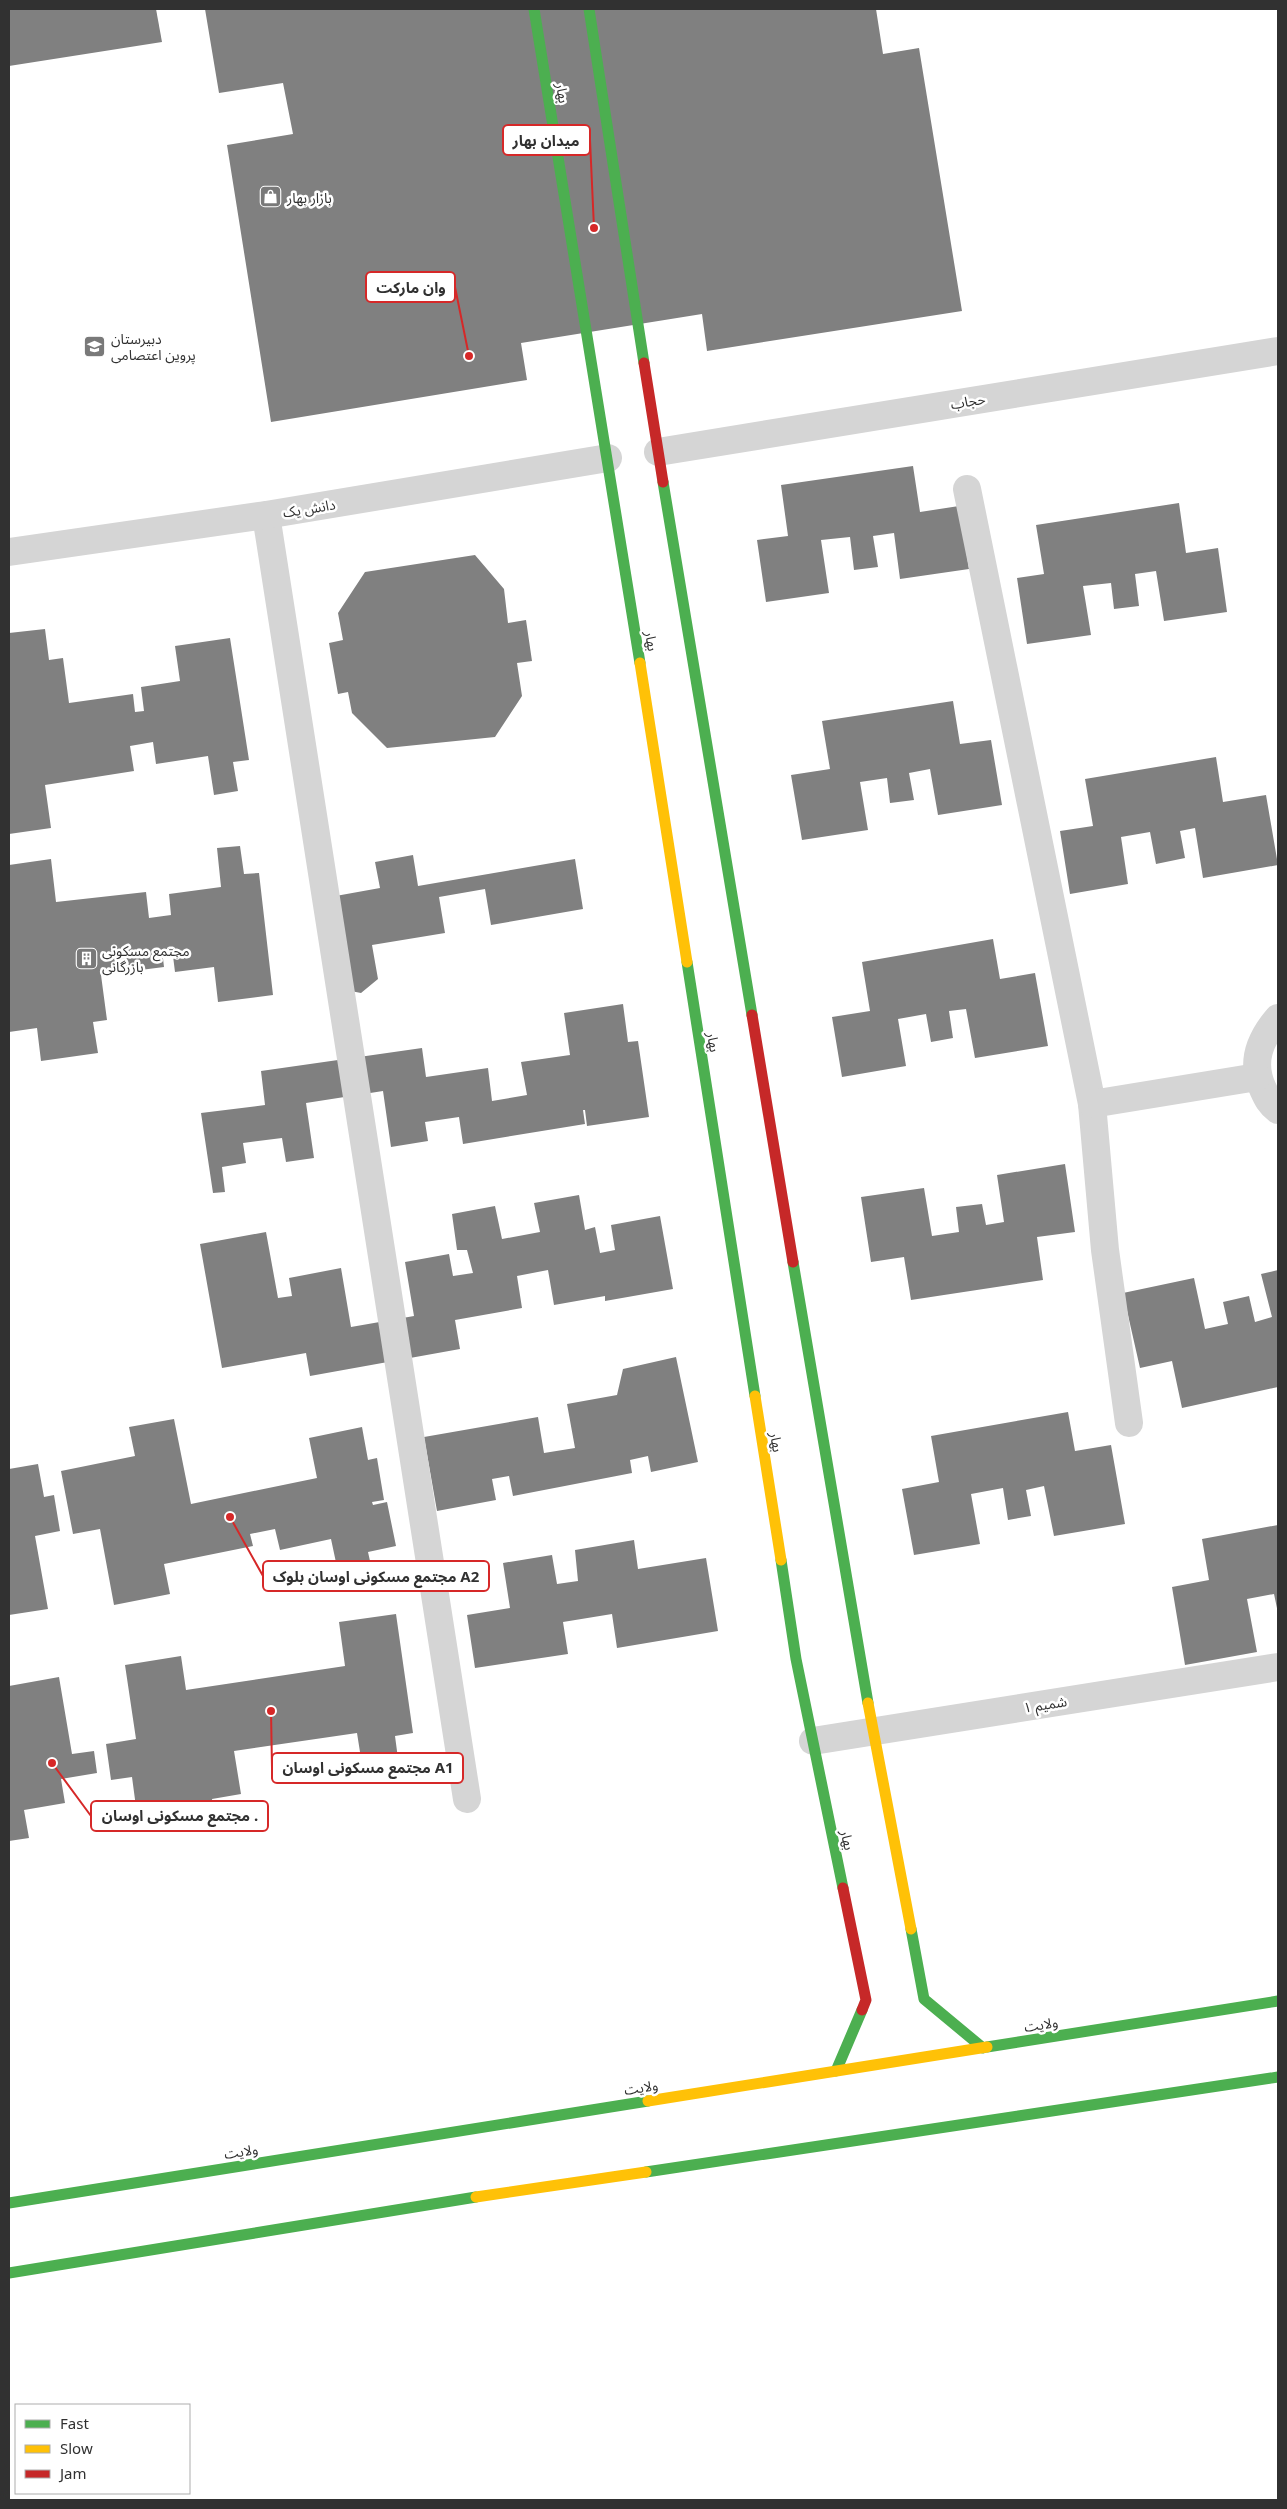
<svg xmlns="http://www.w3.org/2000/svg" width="1287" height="2509" font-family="'Noto Sans','Noto Sans Arabic',sans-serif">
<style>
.building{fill:#808080}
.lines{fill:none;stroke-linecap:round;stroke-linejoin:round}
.street{stroke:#d5d5d5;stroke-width:28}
.fast{stroke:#4caf50;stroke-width:11}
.slow{stroke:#ffc107;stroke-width:11}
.jam{stroke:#c62828;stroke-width:11}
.labels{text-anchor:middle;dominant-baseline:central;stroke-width:5;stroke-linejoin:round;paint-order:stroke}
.street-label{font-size:14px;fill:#313131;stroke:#fff}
.poi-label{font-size:14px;fill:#313131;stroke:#fff;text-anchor:start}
.leader{fill:none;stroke:#d62828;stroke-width:2}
.callout-dot{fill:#d62828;stroke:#fff;stroke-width:2}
.callout{fill:#fff;stroke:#d62828;stroke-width:2}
.callout-label{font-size:15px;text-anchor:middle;font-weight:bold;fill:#313131}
</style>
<rect width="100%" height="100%" fill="#fff"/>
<g class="building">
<polygon points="9,9 156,9 162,42 9,66"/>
<polygon points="205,9 876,9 883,54 919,48 962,311 707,351 702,314 521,343 527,380 271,422 227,145 293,134 283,83 219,93"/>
<polygon points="913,466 920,512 959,506 969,569 900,579 894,533 873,536 878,567 854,570 850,537 821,540 829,593 766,602 757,540 788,536 781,485"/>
<polygon points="1179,503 1186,553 1218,548 1227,612 1164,621 1156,571 1135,574 1139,606 1114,609 1111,583 1083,586 1091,635 1027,644 1017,578 1044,574 1036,525"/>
<polygon points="475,555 504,589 508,623 526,620 532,661 517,663 522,696 495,737 387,748 352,713 348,692 338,694 329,643 343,640 338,613 365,572"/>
<polygon points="45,629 49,660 63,658 69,703 133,694 135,712 144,711 141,687 180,681 175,646 230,638 249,760 233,762 238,791 214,795 208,756 156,764 153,742 130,746 134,771 45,785 51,828 9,834 9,633"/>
<polygon points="953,701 960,744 991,740 1002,805 938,815 930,769 909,773 914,800 890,803 887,778 860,782 868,830 802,840 791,775 830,769 822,721"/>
<polygon points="1216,757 1223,802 1266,795 1278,865 1203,878 1195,828 1180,831 1185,858 1156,864 1150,832 1121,837 1128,884 1070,894 1060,831 1093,826 1085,779"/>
<polygon points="240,846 244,874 259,873 273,995 218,1002 214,967 175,972 172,948 162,950 164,967 101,975 107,1020 93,1022 98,1053 41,1061 37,1028 9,1032 9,865 51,859 56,902 146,892 149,918 171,915 169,894 221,887 217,848"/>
<polygon points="413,855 418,886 575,859 583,909 491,925 485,889 439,897 445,933 372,945 378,979 361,993 335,988 319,899 380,888 375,862"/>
<polygon points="993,939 1000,979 1035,973 1048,1046 975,1058 966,1009 949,1011 953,1038 931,1042 926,1014 898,1019 906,1066 842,1077 832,1017 870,1011 862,962"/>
<polygon points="623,1004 628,1042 638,1041 649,1117 587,1126 585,1110 583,1110 585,1124 463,1144 459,1117 425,1122 428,1141 391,1147 383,1091 306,1103 314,1158 286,1162 282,1138 243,1143 246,1163 222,1167 225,1192 213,1193 201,1113 265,1105 261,1071 422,1048 426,1077 488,1068 492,1101 527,1095 521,1062 570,1055 564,1013"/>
<polygon points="1065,1164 1075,1232 1037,1237 1043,1280 911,1300 904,1257 871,1262 861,1197 924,1188 932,1236 959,1232 956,1207 982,1204 986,1225 1004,1222 997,1175"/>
<polygon points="579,1195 585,1230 595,1227 600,1253 615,1250 611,1225 660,1216 673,1289 605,1301 605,1296 554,1305 548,1270 517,1276 522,1308 455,1320 460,1349 310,1376 306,1353 222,1368 200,1244 266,1232 278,1298 292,1296 289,1278 341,1268 351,1327 414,1316 405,1262 449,1254 453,1276 473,1273 467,1250 457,1250 452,1214 495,1206 502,1239 540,1232 534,1203"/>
<polygon points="1278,1270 1278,1387 1182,1408 1172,1361 1140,1368 1123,1293 1194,1278 1205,1329 1228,1324 1223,1302 1249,1296 1255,1322 1272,1317 1261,1274"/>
<polygon points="676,1357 698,1462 651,1472 648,1456 630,1460 632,1473 513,1496 509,1476 492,1479 496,1500 437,1511 424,1437 538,1417 544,1453 575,1448 567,1404 617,1395 623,1369"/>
<polygon points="1068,1412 1075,1451 1111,1445 1125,1524 1054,1536 1044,1486 1026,1490 1031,1516 1008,1520 1003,1488 971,1494 980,1544 914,1555 902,1489 939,1482 931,1436"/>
<polygon points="174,1419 191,1504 317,1478 309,1438 362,1427 368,1460 377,1458 384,1500 372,1502 373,1505 387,1502 396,1546 368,1552 374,1579 341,1586 331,1539 280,1550 275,1529 250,1534 253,1546 164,1564 170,1594 114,1605 100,1529 73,1534 61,1471 135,1456 129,1427"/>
<polygon points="38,1464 44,1497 54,1495 60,1531 35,1536 48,1609 9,1615 9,1469"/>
<polygon points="1278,1525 1278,1613 1274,1594 1247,1599 1257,1652 1185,1665 1172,1587 1209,1580 1202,1539"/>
<polygon points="634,1540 638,1569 706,1558 718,1631 617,1648 612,1614 563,1622 568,1654 475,1668 467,1615 510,1608 503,1563 552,1555 557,1584 578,1581 575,1550"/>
<polygon points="396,1614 413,1733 395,1736 399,1766 363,1771 357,1733 234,1751 241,1794 212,1799 216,1826 184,1831 180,1801 136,1807 132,1777 111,1780 106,1744 136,1739 125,1665 181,1656 186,1690 345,1666 339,1622"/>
<polygon points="59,1677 72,1754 94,1751 97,1773 61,1779 65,1803 24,1810 29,1838 9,1841 9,1686"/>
</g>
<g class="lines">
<g class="street">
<polyline points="658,452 1278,351"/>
<polyline points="967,489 1092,1104 1105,1250 1129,1423"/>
<polyline points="266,515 467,1799"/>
<polyline points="9,552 266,515 608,458"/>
<path d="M1278,1018C1260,1039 1250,1062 1263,1089C1267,1098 1270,1104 1278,1110"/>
<polyline points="1092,1104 1257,1077"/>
<polyline points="813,1741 1278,1667"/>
</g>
<g class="fast">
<polyline points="534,9 640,663"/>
<polyline points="589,9 644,363"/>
<polyline points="663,482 752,1015"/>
<polyline points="687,962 755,1396"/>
<polyline points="793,1262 868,1703"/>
<polyline points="781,1560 796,1659 843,1888"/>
<polyline points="911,1929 924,1999 983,2048"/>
<polyline points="987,2047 1278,2001"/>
<polyline points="836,2071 862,2010"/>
<polyline points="646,2172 1278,2077"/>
<polyline points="9,2203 648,2101"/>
<polyline points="9,2273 476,2197"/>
</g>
<g class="slow">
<polyline points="640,663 687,962"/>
<polyline points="755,1396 781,1560"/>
<polyline points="868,1703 911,1929"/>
<polyline points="648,2101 987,2047"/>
<polyline points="476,2197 646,2172"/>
</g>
<g class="jam">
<polyline points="644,363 663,482"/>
<polyline points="752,1015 793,1262"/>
<polyline points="843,1888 866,2000 862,2010"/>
</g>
</g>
<defs>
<symbol id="shop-square" viewBox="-11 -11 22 22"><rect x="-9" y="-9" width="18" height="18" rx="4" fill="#797979" stroke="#fff"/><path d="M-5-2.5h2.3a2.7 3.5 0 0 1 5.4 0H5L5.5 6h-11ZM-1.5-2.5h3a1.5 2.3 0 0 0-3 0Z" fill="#fff"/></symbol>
<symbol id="school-square" viewBox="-11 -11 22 22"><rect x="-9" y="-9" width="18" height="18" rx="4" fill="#797979" stroke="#fff"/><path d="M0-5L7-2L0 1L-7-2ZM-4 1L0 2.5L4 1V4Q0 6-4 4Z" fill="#fff"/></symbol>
<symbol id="building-square" viewBox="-11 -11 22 22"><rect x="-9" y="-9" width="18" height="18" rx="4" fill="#797979" stroke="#fff"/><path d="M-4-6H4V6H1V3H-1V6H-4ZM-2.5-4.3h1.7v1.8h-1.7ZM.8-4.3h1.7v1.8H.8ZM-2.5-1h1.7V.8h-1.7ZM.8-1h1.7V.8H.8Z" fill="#fff"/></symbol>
</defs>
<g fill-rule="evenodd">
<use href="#shop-square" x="258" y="184" width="25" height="25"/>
<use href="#school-square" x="82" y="334" width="25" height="25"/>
<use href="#building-square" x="74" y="946" width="25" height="25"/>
</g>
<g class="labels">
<g class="street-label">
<text transform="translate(563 93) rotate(81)">بهار</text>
<text transform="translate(968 401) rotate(-9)">حجاب</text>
<text transform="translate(309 508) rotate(-9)">دانش یک</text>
<text transform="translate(652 641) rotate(81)">بهار</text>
<text transform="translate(714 1042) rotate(81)">بهار</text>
<text transform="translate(777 1442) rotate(81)">بهار</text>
<text transform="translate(1045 1704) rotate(-9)">شمیم ۱</text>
<text transform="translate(848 1840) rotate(78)">بهار</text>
<text transform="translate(1041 2024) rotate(-9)">ولایت</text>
<text transform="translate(641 2087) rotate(-9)">ولایت</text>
<text transform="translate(241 2151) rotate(-9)">ولایت</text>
</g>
<g class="poi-label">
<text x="287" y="197">بازار بهار</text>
<text x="111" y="338">دبیرستان<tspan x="111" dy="16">پروین اعتصامی</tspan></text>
<text x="102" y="950">مجتمع مسکونی<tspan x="102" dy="16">بازرگانی</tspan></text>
</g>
</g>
<path class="leader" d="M594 228L590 140M469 356L455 287M230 1517L263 1576M271 1711L272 1768M52 1763L91 1816"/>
<g class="callout-dot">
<circle cx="594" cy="228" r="5"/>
<circle cx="469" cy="356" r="5"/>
<circle cx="230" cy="1517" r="5"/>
<circle cx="271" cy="1711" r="5"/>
<circle cx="52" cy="1763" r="5"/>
</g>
<g class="callout">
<rect x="503" y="125" width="87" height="30" rx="5"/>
<rect x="366" y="272" width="89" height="30" rx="5"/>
<rect x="263" y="1561" width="226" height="30" rx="5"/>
<rect x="272" y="1753" width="191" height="30" rx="5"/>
<rect x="91" y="1801" width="177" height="30" rx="5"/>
</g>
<g class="callout-label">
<text x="546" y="146">میدان بهار</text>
<text x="411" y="293">وان مارکت</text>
<text x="376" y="1582">مجتمع مسکونی اوسان بلوک A2</text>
<text x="368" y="1773">مجتمع مسکونی اوسان A1</text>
<text x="180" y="1821">مجتمع مسکونی اوسان .</text>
</g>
<rect width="1287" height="2509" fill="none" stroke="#313131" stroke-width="20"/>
<rect x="15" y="2404" width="175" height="90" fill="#ffffff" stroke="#adadad"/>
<rect x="25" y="2420" width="25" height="8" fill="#4caf50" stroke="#adadad"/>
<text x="60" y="2429" font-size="15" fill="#313131">Fast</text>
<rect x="25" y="2445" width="25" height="8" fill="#ffc107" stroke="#adadad"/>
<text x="60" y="2454" font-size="15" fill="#313131">Slow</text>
<rect x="25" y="2470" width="25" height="8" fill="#c62828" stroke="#adadad"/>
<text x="60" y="2479" font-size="15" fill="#313131">Jam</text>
</svg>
